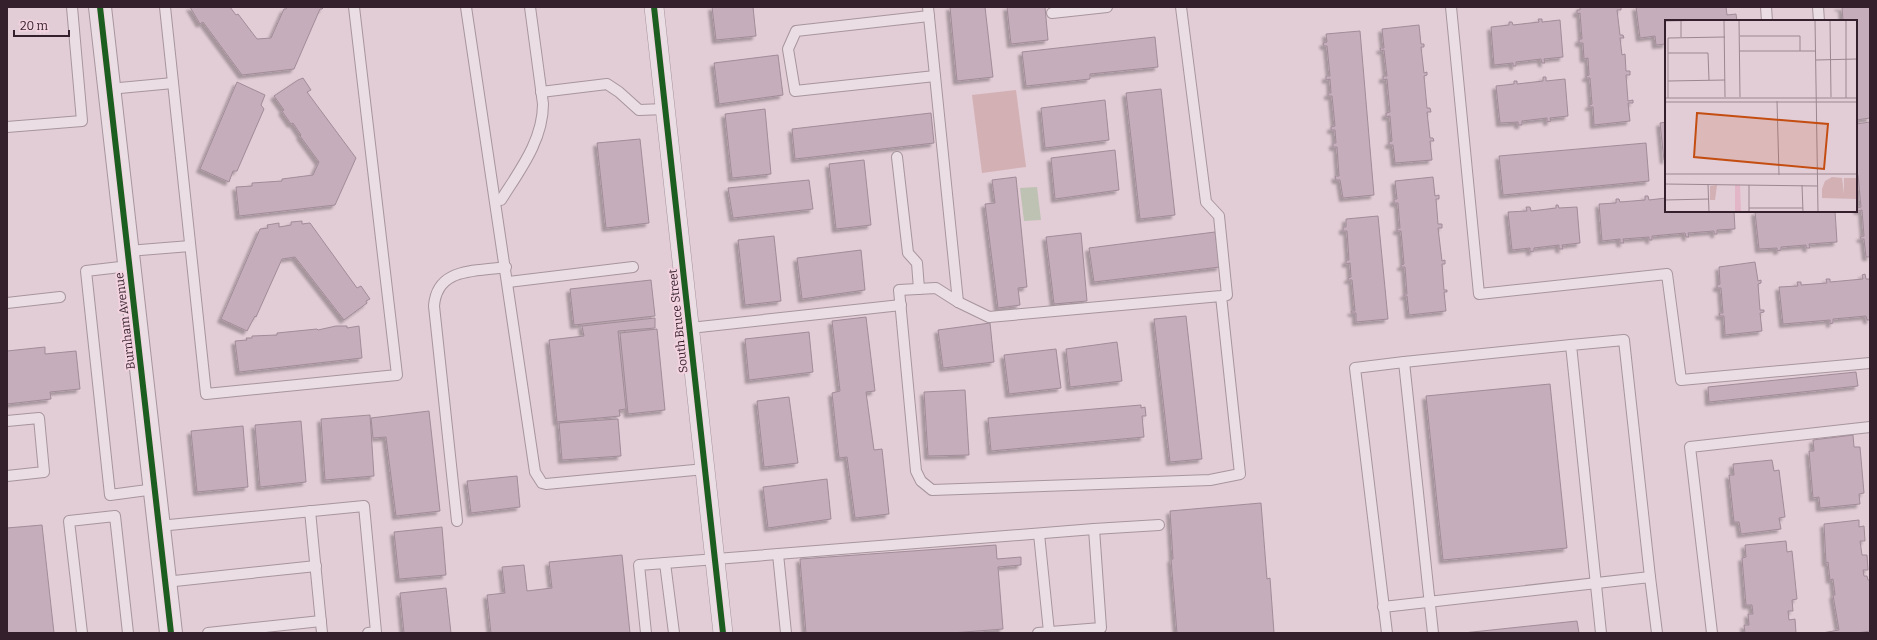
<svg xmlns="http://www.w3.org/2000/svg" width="1877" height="640" font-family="Bitter,serif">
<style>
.green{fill:#d3b0b4}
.water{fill:#bec2b3}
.building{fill:#c5adbb;stroke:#a18c98;filter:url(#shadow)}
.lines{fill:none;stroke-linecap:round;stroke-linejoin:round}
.service-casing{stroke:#a7959d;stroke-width:12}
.minor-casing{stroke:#a7959d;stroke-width:20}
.tertiary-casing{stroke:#a7959d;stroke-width:24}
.service{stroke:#eadde3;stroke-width:10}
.minor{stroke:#eadde3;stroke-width:19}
.tertiary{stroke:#eadde3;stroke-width:22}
.cycleway-casing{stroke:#f2d3df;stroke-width:8}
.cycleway{stroke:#1b5e20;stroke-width:6}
.labels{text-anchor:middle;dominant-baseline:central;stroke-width:4;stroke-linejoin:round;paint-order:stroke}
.street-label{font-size:12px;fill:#341f2c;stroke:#f2d3df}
.inset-road{fill:none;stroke:#9c8791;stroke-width:1}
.view{fill:#c44d12;fill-opacity:0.15;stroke:#c44d12;stroke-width:2}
.inset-edge{fill:none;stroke:#341f2c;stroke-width:2}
</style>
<defs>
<filter id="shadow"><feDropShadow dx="-3.5" dy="3.5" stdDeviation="1" flood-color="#0004"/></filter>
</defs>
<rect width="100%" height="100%" fill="#e2ccd5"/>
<polygon class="green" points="1016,90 1026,167 982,173 972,95"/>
<polygon class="water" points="1037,187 1041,220 1024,221 1020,188"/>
<g class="building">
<polygon points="190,7 230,7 236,15 238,14 257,39 271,38 284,9 286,9 287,7 324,7 322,9 320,9 294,69 242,75 203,22 200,24"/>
<polygon points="712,7 753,7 756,36 716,40"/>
<polygon points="950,7 985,7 993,77 957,81"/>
<polygon points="1007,7 1045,7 1048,40 1011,44"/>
<polygon points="1580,7 1621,7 1621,10 1617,10 1620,35 1623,35 1624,38 1620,38 1622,55 1625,54 1626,71 1630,71 1630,75 1626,75 1628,101 1633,100 1633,103 1628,103 1630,121 1594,125 1593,107 1589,107 1589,105 1592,104 1590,78 1586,78 1586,76 1589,75 1588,58 1584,59 1583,43 1579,43 1579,39 1582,39 1580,13 1577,14 1577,10 1580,10"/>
<polygon points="1636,7 1726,7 1727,15 1736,14 1737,21 1666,21 1666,44 1656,45 1655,36 1640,38"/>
<polygon points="1838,7 1870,7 1870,118 1856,120 1856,21 1843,21 1842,7"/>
<polygon points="1538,19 1542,19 1542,22 1560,20 1563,57 1544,59 1545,63 1542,63 1541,59 1516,62 1516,66 1513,66 1513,63 1494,65 1491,27 1509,25 1509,22 1512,22 1513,25 1539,22"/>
<polygon points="1419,25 1421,44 1424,44 1424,47 1421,47 1424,73 1427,72 1427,75 1424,76 1427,108 1430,108 1431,112 1427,112 1430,138 1433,138 1434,141 1430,141 1432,160 1395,163 1393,145 1389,145 1389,142 1392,141 1390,116 1386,117 1386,113 1390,112 1387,79 1383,80 1383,76 1387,76 1384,50 1381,51 1380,48 1384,48 1382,29"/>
<polygon points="1360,31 1374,195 1343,198 1340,180 1336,180 1335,176 1339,176 1337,147 1333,147 1333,143 1336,143 1335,130 1331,130 1331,127 1335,126 1332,96 1328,96 1328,93 1331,93 1330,79 1326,80 1326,76 1330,76 1327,46 1324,46 1323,43 1327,42 1326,34"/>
<polygon points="1155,37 1158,67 1090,74 1090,79 1026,86 1022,52"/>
<polygon points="778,55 783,95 719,104 714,63"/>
<polygon points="1543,77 1546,77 1546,81 1565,79 1568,116 1550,118 1551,121 1547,122 1547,118 1522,121 1522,125 1518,125 1518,122 1500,123 1496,86 1514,84 1514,81 1517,81 1517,84 1543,81"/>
<polygon points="303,78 311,90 307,92 356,158 335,205 239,216 236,187 252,186 252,183 282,181 282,179 313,175 319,162 300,136 301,135 293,123 291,124 284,114 282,111 284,110 274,96 298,80"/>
<polygon points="237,82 265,95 261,105 264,109 237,171 233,171 229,182 200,169"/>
<polygon points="1161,89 1175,215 1140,219 1126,93"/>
<polygon points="1105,100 1109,140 1045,148 1041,108"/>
<polygon points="765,109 771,174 732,178 725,114"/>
<polygon points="931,113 934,143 795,159 792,129"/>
<polygon points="1666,122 1666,160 1664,160 1660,123"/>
<polygon points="1870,122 1870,257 1866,257 1864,239 1861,239 1860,237 1864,236 1862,210 1858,211 1857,208 1861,207 1858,175 1856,175 1856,124"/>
<polygon points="640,139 649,223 606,228 597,143"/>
<polygon points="1646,143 1649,181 1503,195 1499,156"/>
<polygon points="1115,150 1119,190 1055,199 1051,158"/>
<polygon points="864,160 871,225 836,229 829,164"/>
<polygon points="1016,177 1027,287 1018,288 1020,305 998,308 985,204 995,203 992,180"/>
<polygon points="1433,177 1435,196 1439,195 1439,199 1436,199 1438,224 1442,224 1442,228 1438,228 1442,261 1445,260 1445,264 1442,264 1444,290 1447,290 1447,292 1444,292 1446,311 1409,315 1407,296 1404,296 1404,294 1407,294 1405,267 1401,267 1401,265 1404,264 1401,231 1397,231 1397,228 1400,228 1398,203 1394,203 1394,199 1397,199 1395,181"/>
<polygon points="809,180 813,209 733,218 728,188"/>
<polygon points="1645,196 1648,196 1649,200 1666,198 1666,211 1734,211 1735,229 1717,230 1717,234 1714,234 1714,231 1688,233 1689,237 1686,237 1685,233 1652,236 1652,240 1649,240 1649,237 1623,239 1624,243 1620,243 1620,239 1602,241 1599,204 1616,203 1616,199 1619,199 1620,202 1645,200"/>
<polygon points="1556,205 1558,205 1559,208 1577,207 1580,243 1562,245 1563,249 1559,249 1559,245 1534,248 1534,251 1530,252 1530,248 1512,250 1508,212 1527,211 1526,207 1530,207 1531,211 1556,208"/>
<polygon points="1769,211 1835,211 1837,242 1809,244 1810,248 1806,248 1806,245 1781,247 1781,250 1777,251 1777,248 1759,249 1755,212"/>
<polygon points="1378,216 1388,319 1356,322 1356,313 1352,313 1351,311 1355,311 1352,280 1348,280 1348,278 1351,277 1350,263 1346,264 1346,260 1349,260 1347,231 1343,231 1343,227 1346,227 1346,219"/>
<polygon points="302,221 302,224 310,223 357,288 361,286 370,299 366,301 367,303 344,320 295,257 282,259 256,317 255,316 247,331 221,319 260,229 268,228 267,225 279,223 279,227 291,225 291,222"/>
<polygon points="1215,232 1220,267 1094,282 1089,248"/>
<polygon points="1081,233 1087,301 1054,304 1046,237"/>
<polygon points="774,236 781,301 745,305 738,240"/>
<polygon points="861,250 865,290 802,299 797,258"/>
<polygon points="1755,262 1758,281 1761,280 1761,283 1758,284 1760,310 1764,310 1764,312 1760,313 1762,331 1725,335 1724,316 1720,316 1719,313 1723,313 1721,288 1717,288 1717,285 1720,284 1719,267"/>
<polygon points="1865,274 1866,279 1870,279 1870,320 1867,320 1866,316 1833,319 1833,323 1830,324 1830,320 1783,324 1779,287 1798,286 1797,282 1801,282 1801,285 1827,283 1826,279 1830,279 1830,282 1863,279 1862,275"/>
<polygon points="651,280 655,316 574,325 570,289"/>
<polygon points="1186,316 1202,459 1170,462 1154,319"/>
<polygon points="866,317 875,391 866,392 874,450 882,449 889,514 855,518 847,457 839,458 832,393 840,391 832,321"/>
<polygon points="655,318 655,328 618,331 626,409 619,410 620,416 557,422 549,340 584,336 582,326"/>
<polygon points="990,323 994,362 943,368 938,330"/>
<polygon points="336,326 347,326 347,328 359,326 362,358 239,372 235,341 247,340 246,338 252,338 252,336 277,335 277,333 317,329 318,330"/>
<polygon points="657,329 665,410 628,414 620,333"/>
<polygon points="809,332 813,372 749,380 745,339"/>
<polygon points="1117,342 1122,381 1070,387 1066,349"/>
<polygon points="45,347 45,354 76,351 80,389 50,392 51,399 7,404 7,351"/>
<polygon points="1056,349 1061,388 1009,394 1004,355"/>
<polygon points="1856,372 1858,386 1709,402 1708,387"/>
<polygon points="1550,384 1567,548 1443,560 1426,396"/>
<polygon points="965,390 969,455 928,456 924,392"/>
<polygon points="789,397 798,463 764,467 757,401"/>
<polygon points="1141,405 1141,408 1145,407 1146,416 1142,416 1144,437 991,451 988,418"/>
<polygon points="429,411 440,511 396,516 386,437 373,438 371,418"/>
<polygon points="370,415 374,476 325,480 321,419"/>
<polygon points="618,419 621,456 562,460 559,423"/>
<polygon points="301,421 306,482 260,487 255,425"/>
<polygon points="243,426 248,487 197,492 191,431"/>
<polygon points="1853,435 1854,447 1860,447 1864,493 1859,494 1860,504 1820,508 1819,497 1813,498 1809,451 1814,451 1813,440"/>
<polygon points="1772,460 1774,471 1779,470 1785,517 1779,518 1781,529 1741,534 1739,522 1734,522 1729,475 1734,475 1733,464"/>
<polygon points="517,476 520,507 471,513 467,481"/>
<polygon points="827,479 831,519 768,528 763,487"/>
<polygon points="1261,503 1267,579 1270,578 1274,633 1177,633 1171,559 1173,559 1170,511"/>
<polygon points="1859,520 1859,527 1864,526 1865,541 1860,541 1862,555 1867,555 1868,570 1863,570 1864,576 1867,576 1868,580 1870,580 1870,631 1857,633 1822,633 1839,630 1833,595 1835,595 1833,579 1830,580 1828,562 1826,563 1824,524"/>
<polygon points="42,525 54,633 7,633 7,528"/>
<polygon points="442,527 446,575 399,579 394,532"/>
<polygon points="1786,541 1787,552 1792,551 1797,599 1792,600 1793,611 1788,611 1789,620 1795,619 1796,633 1745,633 1744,625 1749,625 1748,614 1753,614 1752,605 1746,605 1742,558 1746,557 1745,545"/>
<polygon points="996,545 997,559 1021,557 1021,565 998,567 1003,629 952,633 806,633 800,559"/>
<polygon points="622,555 630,633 491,633 487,595 505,593 502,567 524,565 527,591 552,588 549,562"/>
<polygon points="446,588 451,633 404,633 400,593"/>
<polygon points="1577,621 1579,633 1463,633"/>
</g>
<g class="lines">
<defs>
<g id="service">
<polyline points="165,7 206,394 397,375 354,7"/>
<polyline points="466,7 535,472 542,483 546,484 705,469"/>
<polyline points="928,7 958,302"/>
<polyline points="1181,7 1206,202 1219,216 1227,295 1221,296 989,317 958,302 936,288 899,290 916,471 921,481 932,490 1210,480 1240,474 1221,296"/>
<polyline points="1451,7 1479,294 1667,274 1681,380 1870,363"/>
<polyline points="1766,7 1767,21"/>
<polyline points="1818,7 1819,21"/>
<polyline points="1052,13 1107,7"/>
<polyline points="929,16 796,31 788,49 795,91 935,76"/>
<polyline points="109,89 173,83"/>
<polyline points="541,92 607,84 619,92 639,110 665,109"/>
<polyline points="7,127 82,121 72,7"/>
<polyline points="897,157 908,253 917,263 919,289"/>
<path d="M495,200H501C520,170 543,140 543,104L530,7"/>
<polyline points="128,251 190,246"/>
<polyline points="129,266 86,271 110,495 155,489"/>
<polyline points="508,282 633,267"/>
<polyline points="7,303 60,297"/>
<polyline points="690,328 901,305"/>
<polyline points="1404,362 1571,345"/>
<polyline points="7,421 39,418 44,472 7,476"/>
<polyline points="310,511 322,633"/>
<path d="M457,521L434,306C437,267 475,272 506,267"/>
<polyline points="159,526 364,506 376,632 368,633"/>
<polyline points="1094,529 1159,525"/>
<polyline points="1039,534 1049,632"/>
<polyline points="778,554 786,633"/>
<polyline points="665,563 1094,529 1101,628 1038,633"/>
<polyline points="165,582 316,566"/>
<polyline points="1383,607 1650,577 1657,633"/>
<polyline points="82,633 69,521 115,516 128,633"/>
<polyline points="208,633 321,621"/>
<polyline points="646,633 639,565 665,563 674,633"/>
<polyline points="1387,633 1355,368 1404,362 1433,633"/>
<polyline points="1601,633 1571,345 1624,340 1650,577"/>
<polyline points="1712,633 1690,447 1870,427"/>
</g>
<polyline id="minor" points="654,7 723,633"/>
<polyline id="tertiary" points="100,7 171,633"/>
</defs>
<use href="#service" class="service-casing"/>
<use href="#minor" class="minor-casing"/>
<use href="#tertiary" class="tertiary-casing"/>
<use href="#service" class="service"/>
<use href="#minor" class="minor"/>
<use href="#tertiary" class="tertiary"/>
<defs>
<g id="cycleway">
<polyline points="100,7 171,633"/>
<polyline points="654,7 723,633"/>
</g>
</defs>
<use href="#cycleway" class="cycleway-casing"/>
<use href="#cycleway" class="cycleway"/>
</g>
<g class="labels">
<g class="street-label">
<text transform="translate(125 321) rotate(-97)">Burnham Avenue</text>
<text transform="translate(678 321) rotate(-96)">South Bruce Street</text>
</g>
</g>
<g transform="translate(1665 20)">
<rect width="192" height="192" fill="#e2ccd5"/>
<path d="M167,157L177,158L179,174V158H192V179L157,178V169L160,161ZM52,165L50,180H45V166Z" fill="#d3b0b4"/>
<path d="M70,165H75L76,192H70Z" fill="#e3b6c7"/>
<path class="inset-road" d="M59,0L60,77M74,0L75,77M150,0L153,192M165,0L166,77M181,0V78M0,1L47,0M16,1V17M75,16H135V31M74,31H150M3,33H43L44,60M151,40L192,39M3,61L60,60M0,78H192M3,78V18L60,17M112,81L114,155M0,82H192M0,154H192M0,164L152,166M43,164L44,192M84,165V192M137,165L138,192M0,180L44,179M84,188H138"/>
<path class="view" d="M32,93L163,104L159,149L29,137Z"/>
<rect width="192" height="192" class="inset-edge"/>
</g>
<rect width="1877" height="640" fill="none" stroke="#341f2c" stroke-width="16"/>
<path d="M14 30v6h55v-6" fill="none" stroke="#341f2c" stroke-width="2"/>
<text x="20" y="30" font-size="12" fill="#341f2c" stroke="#f2d3df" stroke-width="3" paint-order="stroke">20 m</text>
</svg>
